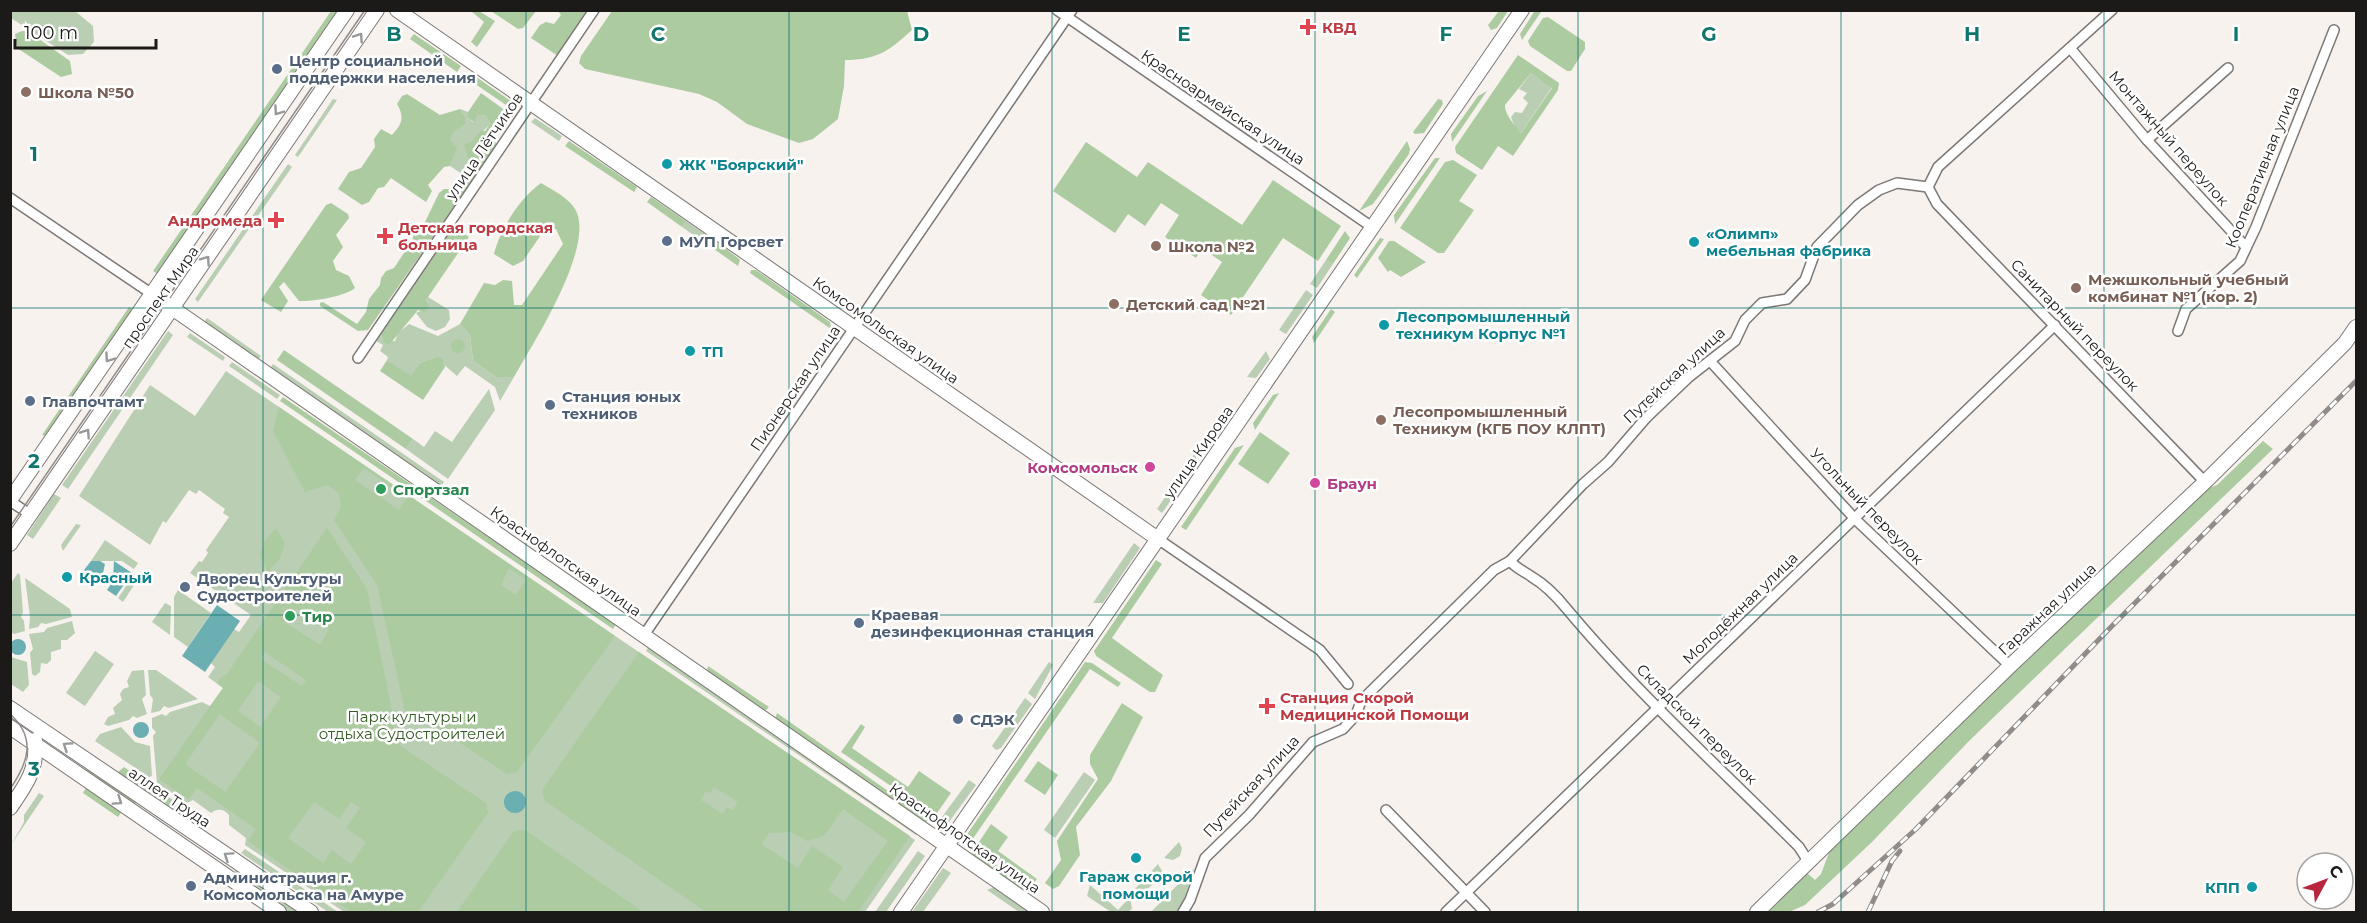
<svg xmlns="http://www.w3.org/2000/svg" width="2367" height="923" font-family="Montserrat,sans-serif">
<style>
.green{fill:#b9ceb2}
.forest{fill:#accba0;fill-rule:evenodd}
.water{fill:#6cafb2}
.lines{fill:none;stroke-linecap:round;stroke-linejoin:round}
.street-casing{stroke:#7d7875;stroke-width:12}
.secondary-casing{stroke:#7d7875;stroke-width:16}
.street{stroke:#fff;stroke-width:9}
.secondary{stroke:#fff;stroke-width:14}
.tram{stroke:#918c8a;stroke-width:1.5}
.rail-casing{stroke:#918c8a;stroke-width:5}
.rail{stroke:#fff;stroke-width:3;stroke-dasharray:9;stroke-linecap:butt}
.oneway{stroke:#999898}
.grid{fill:none;stroke:#0f766e;stroke-width:1.5;stroke-opacity:0.55}
.health-dot{fill:#e0444e;stroke:#fff;stroke-width:2}
.service-dot{fill:#5c6f8a;stroke:#fff;stroke-width:2}
.education-dot{fill:#8d6e63;stroke:#fff;stroke-width:2}
.culture-dot{fill:#0f9aa8;stroke:#fff;stroke-width:2}
.hotel-dot{fill:#d1479c;stroke:#fff;stroke-width:2}
.leisure-dot{fill:#2e9e5b;stroke:#fff;stroke-width:2}
.labels{text-anchor:middle;dominant-baseline:central;stroke-width:5;stroke-linejoin:round;paint-order:stroke}
.health-label{font-size:15px;font-weight:bold;fill:#be3a42;stroke:#fff;text-anchor:start}
.service-label{font-size:15px;font-weight:bold;fill:#4e5e75;stroke:#fff;text-anchor:start}
.education-label{font-size:15px;font-weight:bold;fill:#785e54;stroke:#fff;text-anchor:start}
.street-label{font-size:15px;fill:#1c1a19;stroke:#fff}
.culture-label{font-size:15px;font-weight:bold;fill:#0d838f;stroke:#fff;text-anchor:start}
.hotel-label{font-size:15px;font-weight:bold;fill:#b23c85;stroke:#fff;text-anchor:end}
.leisure-label{font-size:15px;font-weight:bold;fill:#27864d;stroke:#fff;text-anchor:start}
.park-label{font-size:15px;fill:#345d23;stroke:#fff}
.grid-label{font-size:20px;text-anchor:middle;font-weight:bold;fill:#0f766e;stroke:#fff;stroke-width:5;stroke-linejoin:round;paint-order:stroke}
</style>
<rect width="100%" height="100%" fill="#f8f2ef"/>
<g class="green">
<polygon points="11,10 75,11 93,26 94,42 83,54 68,55 11,18"/>
<polygon points="1531,73 1552,87 1521,133 1515,128 1511,117 1515,112 1522,113 1528,103 1523,98 1527,93 1519,89"/>
<polygon points="333,99 337,100 298,157 295,155"/>
<polygon points="460,109 468,112 468,118 473,122 478,115 485,115 492,123 470,142 470,164 462,174 450,166 456,148 448,139 466,118"/>
<polygon points="535,118 562,136 559,141 531,122"/>
<polygon points="288,164 292,167 198,302 195,299"/>
<polygon points="686,221 718,243 714,249 682,227"/>
<polygon points="1326,260 1333,264 1317,288 1310,284"/>
<polygon points="1306,290 1313,295 1286,334 1279,330"/>
<polygon points="428,297 449,310 450,319 445,327 436,331 427,327 416,313 430,306 426,300"/>
<polygon points="207,318 261,356 257,361 203,323"/>
<polygon points="409,324 438,336 460,324 470,335 473,361 496,377 514,377 500,401 495,387 465,366 457,376 435,357 420,363 411,377 387,360 388,357 380,351 383,345 376,341 381,334 383,341 395,341 398,333"/>
<polygon points="168,331 173,335 68,489 62,485"/>
<polygon points="190,333 225,357 223,361 187,337"/>
<polygon points="1266,351 1270,359 1256,378 1247,377"/>
<polygon points="232,362 280,395 277,399 229,366"/>
<polygon points="273,364 444,482 440,488 269,370"/>
<path d="M226,371L915,840L865,912H344L245,845L246,838L229,825V815C224,809 217,808 211,813L193,800L187,803L157,783L153,736L156,732L152,728V718L162,714L166,716L170,712L202,702L210,706L223,688L208,677L215,667L211,663L234,629L239,632L251,615L190,573L199,561L202,562L208,553L206,550L229,517L223,513L225,509L199,490L196,494L189,490L166,523L163,521L150,545L79,496L150,385L195,416Z"/>
<polygon points="489,389 495,410 448,479 406,449 413,439 424,447 435,431 452,442"/>
<polygon points="1195,453 1197,463 1162,513 1157,509"/>
<polygon points="54,494 61,498 33,539 27,535"/>
<polygon points="76,524 81,525 63,551 61,545"/>
<polygon points="105,540 138,563 134,569 122,561 91,561"/>
<polygon points="1134,543 1140,548 1103,603 1093,603"/>
<polygon points="18,573 20,575 23,612 21,617 24,621 25,631 14,634 11,632 11,583"/>
<polygon points="25,578 70,609 72,617 46,624 41,623 38,627 29,629 30,617"/>
<polygon points="131,579 136,582 123,602 118,598"/>
<polygon points="178,590 211,613 188,647 174,637 174,597"/>
<polygon points="165,603 171,606 170,635 152,622"/>
<polygon points="72,621 75,633 67,640 61,640 61,649 51,652 51,660 47,664 41,663 40,672 35,676 32,674 30,653 33,649 29,634 44,632 47,628"/>
<polygon points="649,646 920,830 916,835 646,651"/>
<polygon points="95,651 114,664 85,706 66,693"/>
<polygon points="11,657 27,662 29,685 23,692 11,684"/>
<polygon points="1049,662 1053,665 1035,699 1028,693"/>
<polygon points="144,670 146,695 142,699 147,714 137,718 133,716 129,720 108,726 104,724 108,717 115,714 113,708 122,700 120,694 123,689 129,687 127,681 132,671"/>
<polygon points="148,670 156,670 198,699 169,708 164,706 160,711 151,713 153,699 150,695"/>
<polygon points="1025,698 1032,704 1001,748 996,750 992,746"/>
<polygon points="121,727 135,742 150,746 152,776 149,777 95,741 100,734"/>
<polygon points="1084,772 1095,780 1055,838 1044,830"/>
<polygon points="969,780 976,785 949,822 942,817"/>
<polygon points="39,793 44,796 11,845 24,822 24,815"/>
<polygon points="1179,842 1182,848 1180,856 1173,860 1164,858"/>
<polygon points="245,849 338,912 328,912 241,853"/>
<polygon points="918,851 925,856 886,912 875,912"/>
<polygon points="1158,864 1162,871 1161,877 1144,892 1135,889"/>
<polygon points="943,868 951,873 923,912 912,912"/>
<polygon points="1194,868 1180,912 1151,912"/>
<polygon points="236,869 302,912 287,912 233,876"/>
<polygon points="1090,885 1118,910 1130,897 1132,909 1128,912 1111,912 1087,896"/>
<polygon points="994,887 1031,912 1019,912 987,890"/>
</g>
<g class="forest">
<polygon points="331,11 343,11 161,276 153,271"/>
<polygon points="471,11 479,11 495,21 477,47 471,42 484,22"/>
<polygon points="491,11 536,11 523,28 518,29"/>
<polygon points="558,11 588,11 558,56 531,38 540,25 546,22 554,24 561,15"/>
<path d="M612,11H907L912,30C889,51 877,60 845,60L844,86L838,119L813,139L799,143L747,124L717,102L699,94L585,69L579,63L581,56Z"/>
<polygon points="1499,11 1508,11 1497,28 1491,30 1488,25"/>
<polygon points="1534,12 1541,12 1522,40 1520,34"/>
<polygon points="1548,17 1585,42 1585,49 1571,71 1567,71 1530,46 1528,41 1543,18"/>
<polygon points="22,31 29,32 70,61 72,74 61,77 17,48 15,34"/>
<polygon points="414,34 461,66 457,72 410,39"/>
<path d="M1518,55L1559,83L1558,90L1513,156L1498,146L1482,170L1456,153L1455,147ZM1531,73L1552,88L1521,133C1515,127 1504,113 1505,105Z"/>
<polygon points="472,74 515,104 512,109 468,79"/>
<polygon points="1487,91 1452,142 1451,134 1478,96"/>
<polygon points="481,93 513,116 510,121 504,120 492,137 497,145 368,330 358,331 320,306 320,303 323,302 357,324 366,312 369,299 380,285 381,278 386,271 394,268 412,241 416,226 424,224 439,193 444,189 453,189 470,164 464,145 470,142 482,130 485,131 491,123 485,115 478,115 474,122 468,118 468,112"/>
<path d="M407,94L440,115L460,109L466,118L465,124L456,130L449,139L457,148L450,166L444,167L428,185L432,191L426,202L391,178L384,187L378,188L369,202L362,205L338,189L349,172L361,168L375,147L374,139L381,129L392,135C402,124 405,118 397,104L402,96Z"/>
<polygon points="1438,99 1442,100 1443,104 1424,133 1415,134 1413,132"/>
<polygon points="569,141 637,187 634,192 565,146"/>
<polygon points="1407,141 1410,149 1409,154 1373,204 1359,211"/>
<polygon points="1086,142 1137,177 1148,162 1242,225 1273,180 1341,226 1318,261 1283,238 1231,315 1201,295 1222,262 1202,248 1196,258 1165,237 1179,215 1161,203 1145,226 1128,214 1115,233 1053,191"/>
<polygon points="1435,158 1440,158 1395,224 1394,215"/>
<polygon points="1453,160 1477,175 1459,201 1474,210 1444,253 1438,253 1400,228 1445,162"/>
<path d="M541,183C554,191 574,200 578,216C589,256 534,342 514,377H496L473,361L470,335L460,324L484,283L495,285L503,280L512,281L514,305H522L563,244L556,229H545L523,261L513,266L494,254C500,229 520,198 541,183Z"/>
<polygon points="651,197 686,221 682,227 647,202"/>
<path d="M331,203L348,214L349,218L336,235L343,247L333,261L336,270L349,276L355,288C346,296 312,302 299,301L284,282L279,287L288,301L281,312L261,300L326,205Z"/>
<polygon points="454,227 469,237 426,300 430,306 425,312 418,310 389,345 383,341 381,334"/>
<polygon points="1345,231 1350,238 1333,264 1326,260"/>
<polygon points="1380,238 1384,239 1357,278 1354,275"/>
<polygon points="1389,241 1394,241 1426,262 1401,277 1390,270 1388,272 1378,258"/>
<polygon points="718,243 738,258 740,260 738,266 714,249"/>
<polygon points="751,270 756,270 830,322 831,329 750,273"/>
<polygon points="129,307 136,311 49,437 42,435"/>
<polygon points="1331,309 1335,312 1314,343 1312,337"/>
<circle cx="458" cy="346" r="7"/>
<polygon points="284,350 413,439 406,449 277,360"/>
<polygon points="435,357 442,358 445,367 423,400 380,371 387,360 411,376 420,363"/>
<polygon points="1279,393 1255,430 1253,423 1273,395"/>
<polygon points="283,397 616,624 613,629 280,401"/>
<path d="M279,407L615,636L516,773L507,774L421,717L407,720L377,585L334,520L341,506L339,493L327,485L305,492L273,431ZM364,468L407,498L399,510L355,480ZM509,568L526,580L516,595L501,585Z"/>
<polygon points="1260,432 1290,453 1268,484 1238,464"/>
<polygon points="2263,441 2273,449 1970,740 1872,842 1805,905 1789,912 1768,912 1805,871 1815,880 1821,874 1830,850 2202,491 2217,485"/>
<polygon points="1244,445 1186,530 1181,527 1235,448"/>
<polygon points="276,528 285,543 280,558 268,572 260,555 264,542"/>
<path d="M327,528L367,589L399,745L486,803L488,813L418,912H351L248,841L256,829L197,788L189,799L159,779L223,688L217,683L221,677L227,674ZM296,608L329,630L320,645L286,623ZM265,652L306,680L302,686L261,659ZM258,681L281,697L260,727L238,711ZM220,714L260,743L225,792L185,764ZM314,802L339,819L351,802L360,808L346,828L366,842L351,864L332,850L323,863L288,838Z"/>
<polygon points="1156,560 1162,564 1112,638 1163,675 1155,692 1150,692 1096,656 1094,651"/>
<path d="M639,652L910,836L858,912H706L545,801L542,790ZM714,787L738,802L733,810L727,807L723,814L701,800L706,791L710,793ZM843,809L888,841L844,902L828,890L843,867L812,846L798,868L761,844L769,833L791,832L807,841L824,836Z"/>
<polygon points="1085,662 1092,663 1121,683 1118,687 1090,669 972,840 966,836"/>
<polygon points="708,666 769,707 764,712 707,671"/>
<polygon points="1122,703 1143,717 1111,781 1076,827 1080,855 1059,886 1053,889 1045,883 1061,860 1057,841 1098,779 1090,764 1090,755"/>
<polygon points="777,713 928,819 924,825 775,719"/>
<polygon points="861,724 865,727 852,748 908,787 919,771 951,793 935,816 841,752"/>
<polygon points="1038,761 1058,775 1045,795 1024,781"/>
<polygon points="124,767 155,789 148,794 118,772"/>
<polygon points="88,769 139,800 132,806 86,771"/>
<polygon points="87,786 122,811 118,817 83,793"/>
<polygon points="160,791 190,812 185,819 153,797"/>
<polygon points="991,824 1008,837 998,851 1037,879 1033,884 977,845"/>
<polygon points="525,830 643,912 457,912 514,831"/>
<polygon points="974,849 1030,889 1023,890 971,854"/>
</g>
<g class="water">
<polygon points="91,561 100,561 105,564 101,582 84,570"/>
<polygon points="114,561 132,573 116,596 107,590 113,581"/>
<polygon points="217,605 240,621 205,672 182,656"/>
<circle cx="18" cy="647" r="8"/>
<circle cx="141" cy="730" r="8"/>
<circle cx="515" cy="802" r="11"/>
</g>
<g class="lines">
<defs>
<g id="street">
<polyline points="1057,10 1372,227"/>
<polyline points="2070,48 2147,140 2246,247"/>
<polyline points="2147,140 2228,68"/>
<polyline points="1928,187 1937,204 2205,482"/>
<polyline points="1928,187 1938,167 2112,10"/>
<polyline points="10,198 152,294"/>
<polyline points="2178,331 2186,309 2240,261 2256,227 2334,30"/>
<polyline points="358,358 594,10"/>
<polyline points="1710,361 1855,519 2010,666"/>
<polyline points="10,501 31,515"/>
<polyline points="1158,539 1320,650 1348,684"/>
<path d="M1510,561C1517,569 1524,571 1532,577C1544,584 1557,597 1566,608C1637,693 1720,768 1799,847L1808,861"/>
<polyline points="644,635 1072,10"/>
<polyline points="1386,810 1485,912"/>
<polyline points="1183,912 1190,900 1205,858 1249,815 1313,742 1343,729 1356,715 1361,701 1494,570 1510,561 1583,484 1608,462 1646,418 1689,377 1735,341 1745,320 1762,303 1787,299 1805,280 1817,247 1858,205 1879,190 1897,183 1928,187"/>
<polyline points="1446,912 2055,325"/>
</g>
<g id="secondary">
<polyline points="397,10 1158,539"/>
<polyline points="152,294 1042,912"/>
<polyline points="10,500 347,10"/>
<polyline points="10,544 377,10"/>
<polyline points="10,708 311,912"/>
<polyline points="10,727 279,912"/>
<path d="M10,808C26,785 38,769 35,740"/>
<polyline points="901,912 1522,10"/>
<polyline points="1757,912 2010,666 2205,482 2345,343 2356,327"/>
</g>
</defs>
<use href="#street" class="street-casing"/>
<use href="#secondary" class="secondary-casing"/>
<use href="#street" class="street"/>
<use href="#secondary" class="secondary"/>
<g class="tram">
<polyline points="10,527 365,10"/>
<path d="M10,714C37,738 28,763 10,789"/>
</g>
<defs>
<g id="rail">
<polyline points="1818,912 1833,904 1916,829 2111,627 2356,381"/>
<polyline points="1868,912 1892,861 1900,851"/>
</g>
</defs>
<use href="#rail" class="rail-casing"/>
<use href="#rail" class="rail"/>
</g>
<defs><path id="oneway-chevron" d="M-2-3.5L2.5 0L-2 3.5" fill="none" stroke-width="1.6" stroke-linecap="round" stroke-linejoin="round" transform="scale(1.5)"/></defs>
<g class="oneway">
<use href="#oneway-chevron" transform="translate(359 37) rotate(-56)"/>
<use href="#oneway-chevron" transform="translate(278 111) rotate(125)"/>
<use href="#oneway-chevron" transform="translate(206 260) rotate(-55)"/>
<use href="#oneway-chevron" transform="translate(109 358) rotate(125)"/>
<use href="#oneway-chevron" transform="translate(86 433) rotate(-56)"/>
<use href="#oneway-chevron" transform="translate(67 746) rotate(-146)"/>
<use href="#oneway-chevron" transform="translate(118 801) rotate(34)"/>
<use href="#oneway-chevron" transform="translate(228 856) rotate(-146)"/>
</g>
<path class="grid" d="M263,10V912M526,10V912M789,10V912M1052,10V912M1315,10V912M1578,10V912M1841,10V912M2104,10V912M10,308H2356M10,615H2356"/>
<g class="health-dot">
<path d="M1305 18h6v6h6v6h-6v6h-6v-6h-6v-6h6z"/>
<path d="M273 211h6v6h6v6h-6v6h-6v-6h-6v-6h6z"/>
<path d="M382 227h6v6h6v6h-6v6h-6v-6h-6v-6h6z"/>
<path d="M1264 697h6v6h6v6h-6v6h-6v-6h-6v-6h6z"/>
</g>
<g class="service-dot">
<circle cx="277" cy="69" r="6"/>
<circle cx="667" cy="241" r="6"/>
<circle cx="30" cy="401" r="6"/>
<circle cx="550" cy="405" r="6"/>
<circle cx="185" cy="587" r="6"/>
<circle cx="859" cy="623" r="6"/>
<circle cx="958" cy="719" r="6"/>
<circle cx="191" cy="886" r="6"/>
</g>
<g class="education-dot">
<circle cx="26" cy="92" r="6"/>
<circle cx="1156" cy="246" r="6"/>
<circle cx="2076" cy="288" r="6"/>
<circle cx="1114" cy="304" r="6"/>
<circle cx="1381" cy="420" r="6"/>
</g>
<g class="culture-dot">
<circle cx="667" cy="164" r="6"/>
<circle cx="1694" cy="242" r="6"/>
<circle cx="1384" cy="325" r="6"/>
<circle cx="690" cy="351" r="6"/>
<circle cx="67" cy="577" r="6"/>
<circle cx="1136" cy="858" r="6"/>
<circle cx="2252" cy="887" r="6"/>
</g>
<g class="hotel-dot">
<circle cx="1150" cy="467" r="6"/>
<circle cx="1315" cy="483" r="6"/>
</g>
<g class="leisure-dot">
<circle cx="381" cy="489" r="6"/>
<circle cx="290" cy="616" r="6"/>
</g>
<g class="labels">
<g class="health-label">
<text x="1322" y="27">КВД</text>
<text x="262" y="220" text-anchor="end">Андромеда</text>
<text x="398" y="227">Детская городская<tspan x="398" dy="17">больница</tspan></text>
<text x="1280" y="697">Станция Скорой<tspan x="1280" dy="17">Медицинской Помощи</tspan></text>
</g>
<g class="service-label">
<text x="289" y="60">Центр социальной<tspan x="289" dy="17">поддержки населения</tspan></text>
<text x="679" y="241">МУП Горсвет</text>
<text x="562" y="396">Станция юных<tspan x="562" dy="17">техников</tspan></text>
<text x="42" y="401">Главпочтамт</text>
<text x="197" y="578">Дворец Культуры<tspan x="197" dy="17">Судостроителей</tspan></text>
<text x="871" y="614">Краевая<tspan x="871" dy="17">дезинфекционная станция</tspan></text>
<text x="970" y="719">СДЭК</text>
<text x="203" y="877">Администрация г.<tspan x="203" dy="17">Комсомольска на Амуре</tspan></text>
</g>
<g class="education-label">
<text x="38" y="92">Школа №50</text>
<text x="1168" y="246">Школа №2</text>
<text x="2088" y="279">Межшкольный учебный<tspan x="2088" dy="17">комбинат №1 (кор. 2)</tspan></text>
<text x="1126" y="304">Детский сад №21</text>
<text x="1393" y="411">Лесопромышленный<tspan x="1393" dy="17">Техникум (КГБ ПОУ КЛПТ)</tspan></text>
</g>
<g class="street-label">
<text transform="translate(1223 107) rotate(34)">Красноармейская улица</text>
<text transform="translate(2169 138) rotate(49)">Монтажный переулок</text>
<text transform="translate(484 146) rotate(-56)">улица Лётчиков</text>
<text transform="translate(2262 167) rotate(-68)">Кооперативная улица</text>
<text transform="translate(160 297) rotate(-55)">проспект Мира</text>
<text transform="translate(2075 325) rotate(46)">Санитарный переулок</text>
<text transform="translate(886 330) rotate(35)">Комсомольская улица</text>
<text transform="translate(1674 375) rotate(-43)">Путейская улица</text>
<text transform="translate(795 388) rotate(-56)">Пионерская улица</text>
<text transform="translate(1198 452) rotate(-55)">улица Кирова</text>
<text transform="translate(1867 506) rotate(46)">Угольный переулок</text>
<text transform="translate(566 561) rotate(35)">Краснофлотская улица</text>
<text transform="translate(1740 608) rotate(-44)">Молодёжная улица</text>
<text transform="translate(2047 609) rotate(-43)">Гаражная улица</text>
<text transform="translate(1697 724) rotate(45)">Складской переулок</text>
<text transform="translate(1251 786) rotate(-47)">Путейская улица</text>
<text transform="translate(170 797) rotate(34)">аллея Труда</text>
<text transform="translate(965 838) rotate(35)">Краснофлотская улица</text>
</g>
<g class="culture-label">
<text x="679" y="164">ЖК "Боярский"</text>
<text x="1706" y="233">«Олимп»<tspan x="1706" dy="17">мебельная фабрика</tspan></text>
<text x="1396" y="316">Лесопромышленный<tspan x="1396" dy="17">техникум Корпус №1</tspan></text>
<text x="702" y="351">ТП</text>
<text x="79" y="577">Красный</text>
<text x="1136" y="876" text-anchor="middle">Гараж скорой<tspan x="1136" dy="17">помощи</tspan></text>
<text x="2240" y="887" text-anchor="end">КПП</text>
</g>
<g class="hotel-label">
<text x="1138" y="467">Комсомольск</text>
<text x="1327" y="483" text-anchor="start">Браун</text>
</g>
<g class="leisure-label">
<text x="393" y="489">Спортзал</text>
<text x="302" y="616">Тир</text>
</g>
<g class="park-label">
<text x="412" y="716">Парк культуры и<tspan x="412" dy="17">отдыха Судостроителей</tspan></text>
</g>
</g>
<g class="grid-label">
<text x="394" y="41">B</text>
<text x="658" y="41">C</text>
<text x="921" y="41">D</text>
<text x="1184" y="41">E</text>
<text x="1446" y="41">F</text>
<text x="1709" y="41">G</text>
<text x="1972" y="41">H</text>
<text x="2236" y="41">I</text>
<text x="34" y="161">1</text>
<text x="34" y="468">2</text>
<text x="34" y="776">3</text>
</g>
<rect width="2367" height="923" fill="none" stroke="#1c1a19" stroke-width="24"/>
<g transform="translate(2325 881) rotate(49)"><circle r="28" fill="#ffffff" stroke="#a4a3a3" stroke-width="1.5"/>
<path d="M0-4.5L10 22L0 15L-10 22Z" fill="#b7263d"/>
<text y="-9" font-size="16" font-weight="bold" text-anchor="middle" fill="#1c1a19">С</text>
</g>
<path d="M15 39v9h141v-9" fill="none" stroke="#1c1a19" stroke-width="3"/>
<text x="24" y="39" font-size="18" fill="#1c1a19" stroke="#ffffff" stroke-width="4.5" paint-order="stroke">100 m</text>
</svg>
